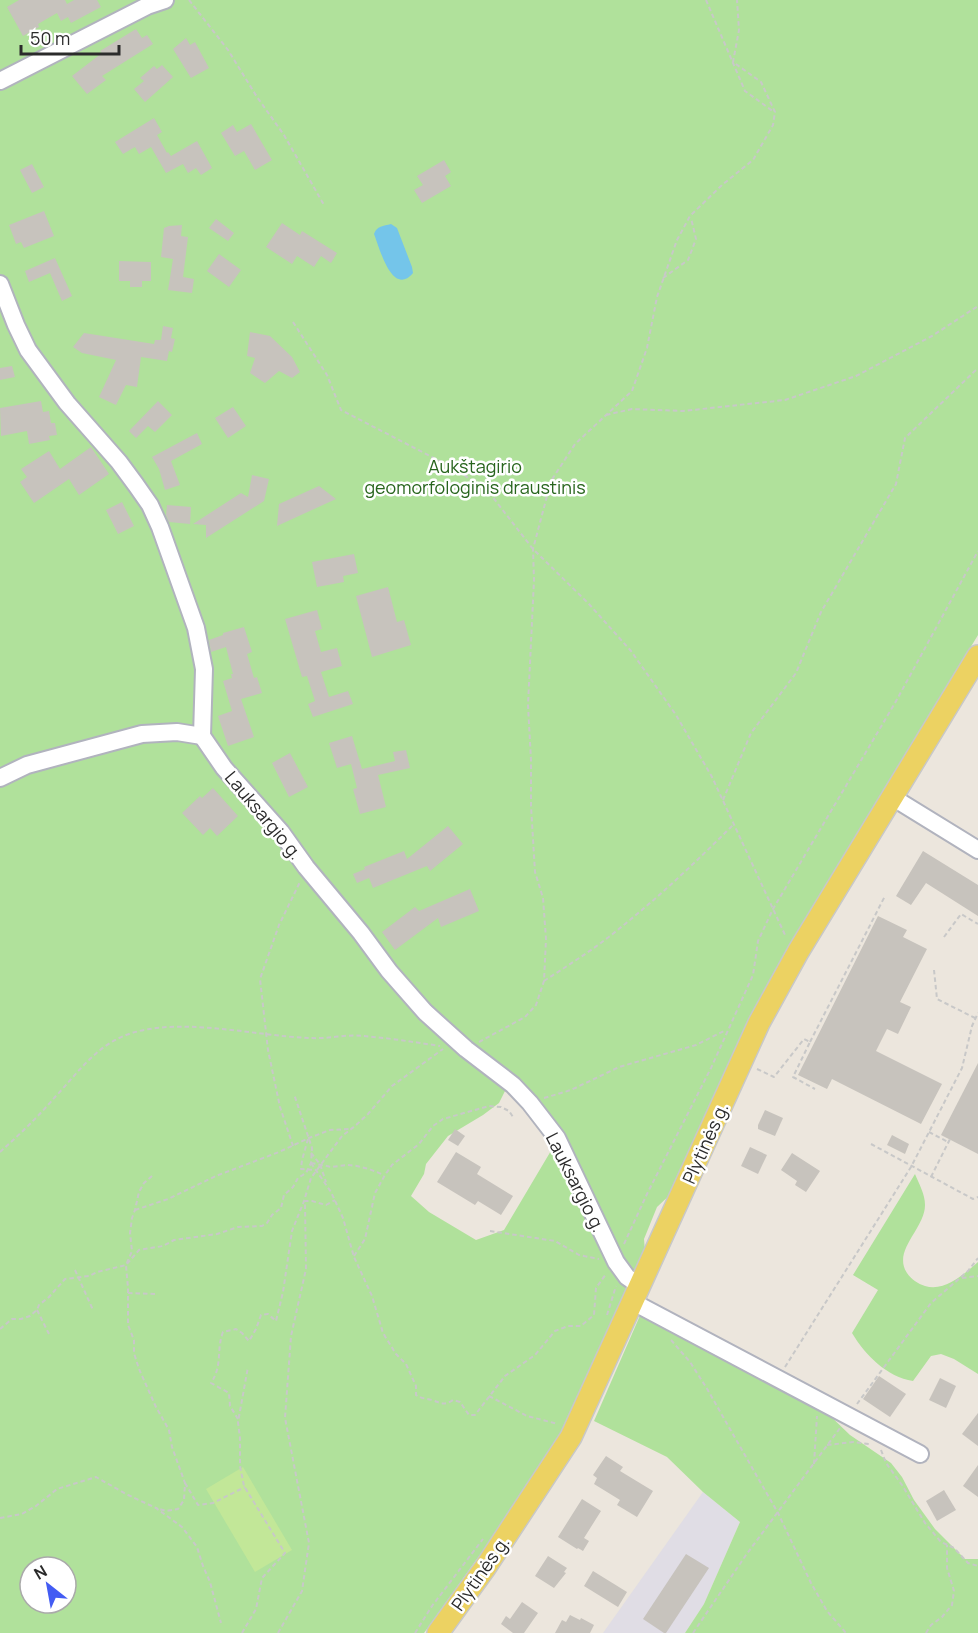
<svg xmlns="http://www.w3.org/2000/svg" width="978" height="1633" font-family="Manrope,sans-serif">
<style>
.industrial{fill:#e0dde5}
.green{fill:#b0e19b;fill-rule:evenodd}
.pitch{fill:#c2e798}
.water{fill:#74c5ea}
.building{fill:#c7c3bd}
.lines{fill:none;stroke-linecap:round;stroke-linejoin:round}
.minor-casing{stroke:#b1b3be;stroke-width:20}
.major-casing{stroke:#c8c8c8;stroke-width:24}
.path{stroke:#c8c8c8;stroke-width:2;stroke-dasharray:4.5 3;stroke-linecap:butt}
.minor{stroke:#fff;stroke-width:16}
.major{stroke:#ecd262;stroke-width:21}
.labels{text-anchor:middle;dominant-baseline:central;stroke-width:5;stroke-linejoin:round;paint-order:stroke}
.park-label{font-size:18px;fill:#28651d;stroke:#fff}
.street-label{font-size:18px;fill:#2b2b2b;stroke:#fff}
</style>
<rect width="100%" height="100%" fill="#ece6dd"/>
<polygon class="industrial" points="703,1492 740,1522 704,1604 685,1633 603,1633"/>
<g class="green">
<path d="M0,0H978V635L782,960L673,1192L657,1207L644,1239L645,1252L570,1419L537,1475L424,1633H0ZM507,1087L555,1144L504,1230L476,1240L429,1212L411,1196L424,1174L426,1164L448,1136L483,1115L499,1103ZM30,1567H66V1603H30Z"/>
<path d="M915,1174C919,1184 925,1194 925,1205C925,1229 892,1250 907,1273C911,1279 918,1284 925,1286C945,1292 964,1274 978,1262V1374L954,1359L941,1354L931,1356L913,1381C887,1377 865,1355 852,1333L878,1290L853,1275Z"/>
<polygon points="642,1311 822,1408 850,1435 891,1463 902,1477 914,1500 935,1529 965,1559 978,1559 978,1633 685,1633 704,1604 740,1522 703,1492 667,1457 594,1421"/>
</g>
<polygon class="pitch" points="243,1467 292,1550 255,1572 206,1489"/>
<path class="water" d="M391,224L397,228L412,267L413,273C392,298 379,246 374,234C377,226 383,226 391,224Z"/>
<g class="building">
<polygon points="19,0 65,0 67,4 74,0 97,0 101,7 71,23 68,17 61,21 57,13 38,24 39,27 23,36 7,7"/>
<polygon points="136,29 142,38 147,35 153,44 102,76 106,80 87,94 72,76 102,53 100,51"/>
<polygon points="186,38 190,45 195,42 209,68 191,78 173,49"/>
<polygon points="162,65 173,77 145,102 134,89 144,81 140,78 154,66 157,69"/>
<polygon points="154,118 162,132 157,135 167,153 168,152 171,156 197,141 212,168 201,175 196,168 188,173 183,164 166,173 151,147 139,154 135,147 123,154 115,142"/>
<polygon points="251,124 272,160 255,170 244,151 235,156 221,133 233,125 237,132"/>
<polygon points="444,160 451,172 445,176 451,186 422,203 414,190 423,185 417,176"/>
<polygon points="32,164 44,187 32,193 20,170"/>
<polygon points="44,211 54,236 24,248 21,242 16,244 9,225"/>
<polygon points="216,219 234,233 228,241 209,228"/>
<polygon points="282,223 300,235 302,231 337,253 331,263 321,256 314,267 297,256 292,264 266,247"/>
<polygon points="182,225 181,236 188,237 183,277 194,279 192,293 168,290 173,259 161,257 164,228 169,226"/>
<polygon points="219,254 241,270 229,287 207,271"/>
<polygon points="55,258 72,296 62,301 50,273 29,282 25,271"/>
<polygon points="119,261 151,262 151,281 142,281 142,287 130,287 130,281 119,281"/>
<polygon points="163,326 173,328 171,338 175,339 172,352 169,351 167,361 141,357 137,387 126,385 116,405 99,397 116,360 82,353 73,347 84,333 154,344 155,340 161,340"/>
<polygon points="250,332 270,336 292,357 300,372 292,378 279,371 265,383 250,373 255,358 247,356"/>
<polygon points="12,366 15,377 0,380 0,368"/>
<polygon points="41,401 43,412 49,411 51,423 55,423 57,435 49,436 50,440 29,444 27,431 1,436 0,408"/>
<polygon points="158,401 172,415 155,432 148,426 136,438 129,431"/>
<polygon points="233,407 246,426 228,438 215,418"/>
<polygon points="197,433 202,444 171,461 180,485 165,490 159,469 152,457"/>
<polygon points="91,447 109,474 79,495 69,479 34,503 20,482 27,477 21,469 49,451 60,469"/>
<polygon points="252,475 269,479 264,501 206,538 206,525 193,524 241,493 248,497"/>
<polygon points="319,486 336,499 277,526 279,504"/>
<polygon points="122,502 134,526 118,534 106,510"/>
<polygon points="167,505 191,507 190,524 169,522 166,515"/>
<polygon points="354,554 358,573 343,576 344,582 317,587 312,562"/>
<polygon points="388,587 397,622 404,620 411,645 372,657 356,596"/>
<polygon points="317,610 322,629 315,631 321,652 337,648 342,666 321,672 329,697 348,691 353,704 313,717 308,704 315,701 307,676 302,677 285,619"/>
<polygon points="244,627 252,652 247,654 254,678 257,677 262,693 241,699 254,737 228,746 218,716 232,711 223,681 232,678 231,674 233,674 226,647 211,652 209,640 223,635 223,633"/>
<polygon points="352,736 362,769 395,761 393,752 406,750 410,768 378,775 386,807 360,814 353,789 357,788 351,764 337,768 329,743"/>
<polygon points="290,753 308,787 289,797 272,763"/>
<polygon points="213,788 238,816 217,836 210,828 203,835 182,813 200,796 202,798"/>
<polygon points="448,826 463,844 430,871 427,866 373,888 369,878 357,883 353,874 365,869 364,867 404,851 407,859"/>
<polygon points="923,851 978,885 978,916 926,883 911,905 896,896"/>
<polygon points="470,889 479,911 441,927 438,918 395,950 382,932 415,907 419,911"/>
<polygon points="878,916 907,930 903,937 927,949 900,1002 911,1007 898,1034 887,1029 876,1051 942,1084 921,1124 832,1079 827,1089 798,1075"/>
<polygon points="978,1063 978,1154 941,1135"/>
<polygon points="765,1110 783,1118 775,1136 758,1129 758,1125"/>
<polygon points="455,1129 465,1136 458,1146 448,1140"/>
<polygon points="892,1135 909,1144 905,1154 887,1145"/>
<polygon points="750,1147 767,1155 758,1174 741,1166"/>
<polygon points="456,1152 481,1167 477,1174 513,1196 501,1215 478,1201 475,1205 437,1182"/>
<polygon points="792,1153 820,1171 806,1192 795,1185 797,1181 781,1170"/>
<polygon points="879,1376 906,1394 890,1417 863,1399"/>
<polygon points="940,1378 956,1386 946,1408 929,1400"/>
<polygon points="978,1413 978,1446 962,1434"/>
<polygon points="606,1456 623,1467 620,1471 653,1491 637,1517 617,1505 620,1500 594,1484 597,1478 593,1475"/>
<polygon points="978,1465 978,1497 963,1486"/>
<polygon points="944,1490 956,1510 937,1521 926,1501"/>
<polygon points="582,1499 601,1511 584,1538 589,1541 583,1551 578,1548 577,1549 558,1537"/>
<polygon points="686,1554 709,1568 666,1633 664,1633 643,1619"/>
<polygon points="548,1556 567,1568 564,1572 566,1573 554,1588 535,1576"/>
<polygon points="593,1571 627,1592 618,1607 584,1586"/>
<polygon points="522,1602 538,1613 524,1633 513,1633 501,1624 506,1616 510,1619"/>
<polygon points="570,1615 580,1620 581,1618 594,1625 590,1633 555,1633 562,1620 566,1622"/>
</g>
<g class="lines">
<defs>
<g id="minor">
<polyline points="0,81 147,6 165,0"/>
<polyline points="0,284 16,325 28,350 67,403 119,462 136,485 150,505 160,527 196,628 204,669 202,736 224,768 281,832 306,867 361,933 389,971 425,1012 466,1049 513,1085 530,1103 557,1138 616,1262 627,1277 640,1286"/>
<polyline points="0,778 27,765 142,734 177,732 202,736"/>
<polyline points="892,797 978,850"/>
<polyline points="633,1302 920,1454"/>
</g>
<polyline id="major" points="438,1633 485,1568 571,1437 759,1023 798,952 978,656"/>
</defs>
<use href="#minor" class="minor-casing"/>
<use href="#major" class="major-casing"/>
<g class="path">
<polyline points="189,0 228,50 257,97 284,135 324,205"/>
<polyline points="706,0 745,91 774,112"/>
<polyline points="663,278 688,260 696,239 691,218"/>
<polyline points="293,322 327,375 341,410 459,471 491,495 533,549 589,604 631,651 676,715 712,777 786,937"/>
<polyline points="606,415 632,409 683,411 785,400 856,376 932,336 978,306"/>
<polyline points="723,800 751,733 796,673 821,612 896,484 905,438 978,368"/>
<polyline points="944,937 961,914 978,924"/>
<polyline points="934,970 937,999 975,1018"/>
<path d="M544,981C570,964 596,948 620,928C660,896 697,861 733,825"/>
<polyline points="479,1042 525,1017 536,1005 544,981 546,939 543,898 535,872 531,806 531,760 528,705 534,580 533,549 551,481 575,444 632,391 647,348 657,297 677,240 690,216 722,185 753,160 773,125 775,112 761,82 733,62 739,30 737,0"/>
<polyline points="810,1042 885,896"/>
<polyline points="757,1069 774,1077 804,1039 810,1042 793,1077 815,1089"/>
<polyline points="544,1098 571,1090 619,1067 696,1045 726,1030"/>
<polyline points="929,1132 948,1142"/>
<polyline points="308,1139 302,1160 301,1169 316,1170"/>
<polyline points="871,1144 973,1199 978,1197"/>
<polyline points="293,1146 280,1107 268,1050 260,979 279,925 300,882"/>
<path d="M0,1152C19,1135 38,1117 55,1097C73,1078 88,1057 110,1043C162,1010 253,1037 312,1038C329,1039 346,1034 363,1036C388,1038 414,1042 440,1046"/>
<polyline points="311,1153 320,1164 326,1182"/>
<path d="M311,1163L331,1192L343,1218L354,1257L372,1296L383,1333L396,1354L406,1364L416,1386V1395C422,1399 425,1398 432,1400C441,1403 444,1406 453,1400L460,1402L469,1415H475L505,1376L535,1355L555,1331L568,1326H581L594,1315L596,1288L606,1274"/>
<polyline points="311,1163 332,1167 347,1165 357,1166 369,1169 384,1175"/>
<polyline points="152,1176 144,1183 139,1192 135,1210 132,1218 130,1233 132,1251 126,1265 128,1288 128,1325 134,1340 134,1353 139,1369 156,1407 169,1430 172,1447 185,1483 184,1500 178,1509 166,1511 156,1508"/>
<polyline points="931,1177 950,1139"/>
<polyline points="304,1201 312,1201 326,1205 335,1200"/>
<polyline points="135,1210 168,1199 216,1176 279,1152 309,1138 330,1130 351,1129"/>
<polyline points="490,1231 555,1241 579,1255 599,1259"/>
<polyline points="624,1244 647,1194 711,1068 753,975 758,941 773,909 895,703 978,551"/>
<polyline points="354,1256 365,1239 375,1193 385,1175 392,1165 419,1144 433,1126 443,1119 489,1106 501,1107 509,1111 513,1117"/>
<polyline points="75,1270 93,1310"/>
<polyline points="962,1278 978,1276"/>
<polyline points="128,1293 158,1294"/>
<polyline points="37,1310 49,1334"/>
<polyline points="607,1315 616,1286"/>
<polyline points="0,1329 12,1319 21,1319 30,1316 37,1310 39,1305 49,1297 65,1279 89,1276 97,1272 126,1265 139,1250 163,1246 174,1240 217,1234 238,1227 262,1226 267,1223 272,1215 281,1208 284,1195 293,1187 298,1178 306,1173 311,1163 312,1148 294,1094"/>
<polyline points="671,1340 690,1362 706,1387 778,1513 811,1583 827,1611 846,1633"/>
<polyline points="785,1367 911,1167 962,1068 972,1026 978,1013"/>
<polyline points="489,1396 527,1416 558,1424"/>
<polyline points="857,1404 931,1303 968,1271 978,1258"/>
<path d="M238,1419L230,1406L229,1393L211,1383C223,1365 216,1350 223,1332L236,1329L242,1333L249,1341L256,1329L261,1315L268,1314L276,1321L283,1292L292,1231L304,1201L311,1178L342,1136L355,1126L368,1114L392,1086L443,1049"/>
<polyline points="827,1445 853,1442 869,1444"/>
<polyline points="881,1450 886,1463 902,1485 925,1523 941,1542 954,1548 968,1563 978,1566"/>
<polyline points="814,1464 817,1416"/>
<polyline points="185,1483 198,1505 213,1503 245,1487"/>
<polyline points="0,1518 22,1514 36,1506 57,1489 96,1477 126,1494 156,1508 182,1527 197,1547 203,1566 210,1582 221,1623"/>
<polyline points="242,1633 256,1609 262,1578 285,1553 244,1486 240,1466 240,1438 238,1422 248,1367"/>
<polyline points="278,1633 302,1591 309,1543 285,1418 291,1336 306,1269 305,1203"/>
<polyline points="415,1633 432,1606 483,1539"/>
<polyline points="693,1633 746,1555 840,1428"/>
<polyline points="926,1633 931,1625 942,1617 952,1605 954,1591 947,1568 947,1545"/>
</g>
<use href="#minor" class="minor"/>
<use href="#major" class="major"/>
</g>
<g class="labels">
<g class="park-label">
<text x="475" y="466">Aukštagirio<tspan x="475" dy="21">geomorfologinis draustinis</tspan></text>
</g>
<g class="street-label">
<text transform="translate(264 815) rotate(50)">Lauksargio g.</text>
<text transform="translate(705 1143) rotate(-66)">Plytinės g.</text>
<text transform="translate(576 1182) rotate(63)">Lauksargio g.</text>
<text transform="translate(480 1573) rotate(-55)">Plytinės g.</text>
</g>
</g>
<g transform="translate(48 1585) rotate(329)"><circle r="28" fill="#ffffff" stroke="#aaaaaa" stroke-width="1.5"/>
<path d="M0-4.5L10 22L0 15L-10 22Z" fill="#435cf3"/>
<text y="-9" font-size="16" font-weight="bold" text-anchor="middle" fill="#2b2b2b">N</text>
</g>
<path d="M21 45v9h98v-9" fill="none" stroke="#2b2b2b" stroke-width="3"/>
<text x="30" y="45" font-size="18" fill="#2b2b2b" stroke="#ffffff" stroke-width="4.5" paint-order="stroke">50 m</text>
</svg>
